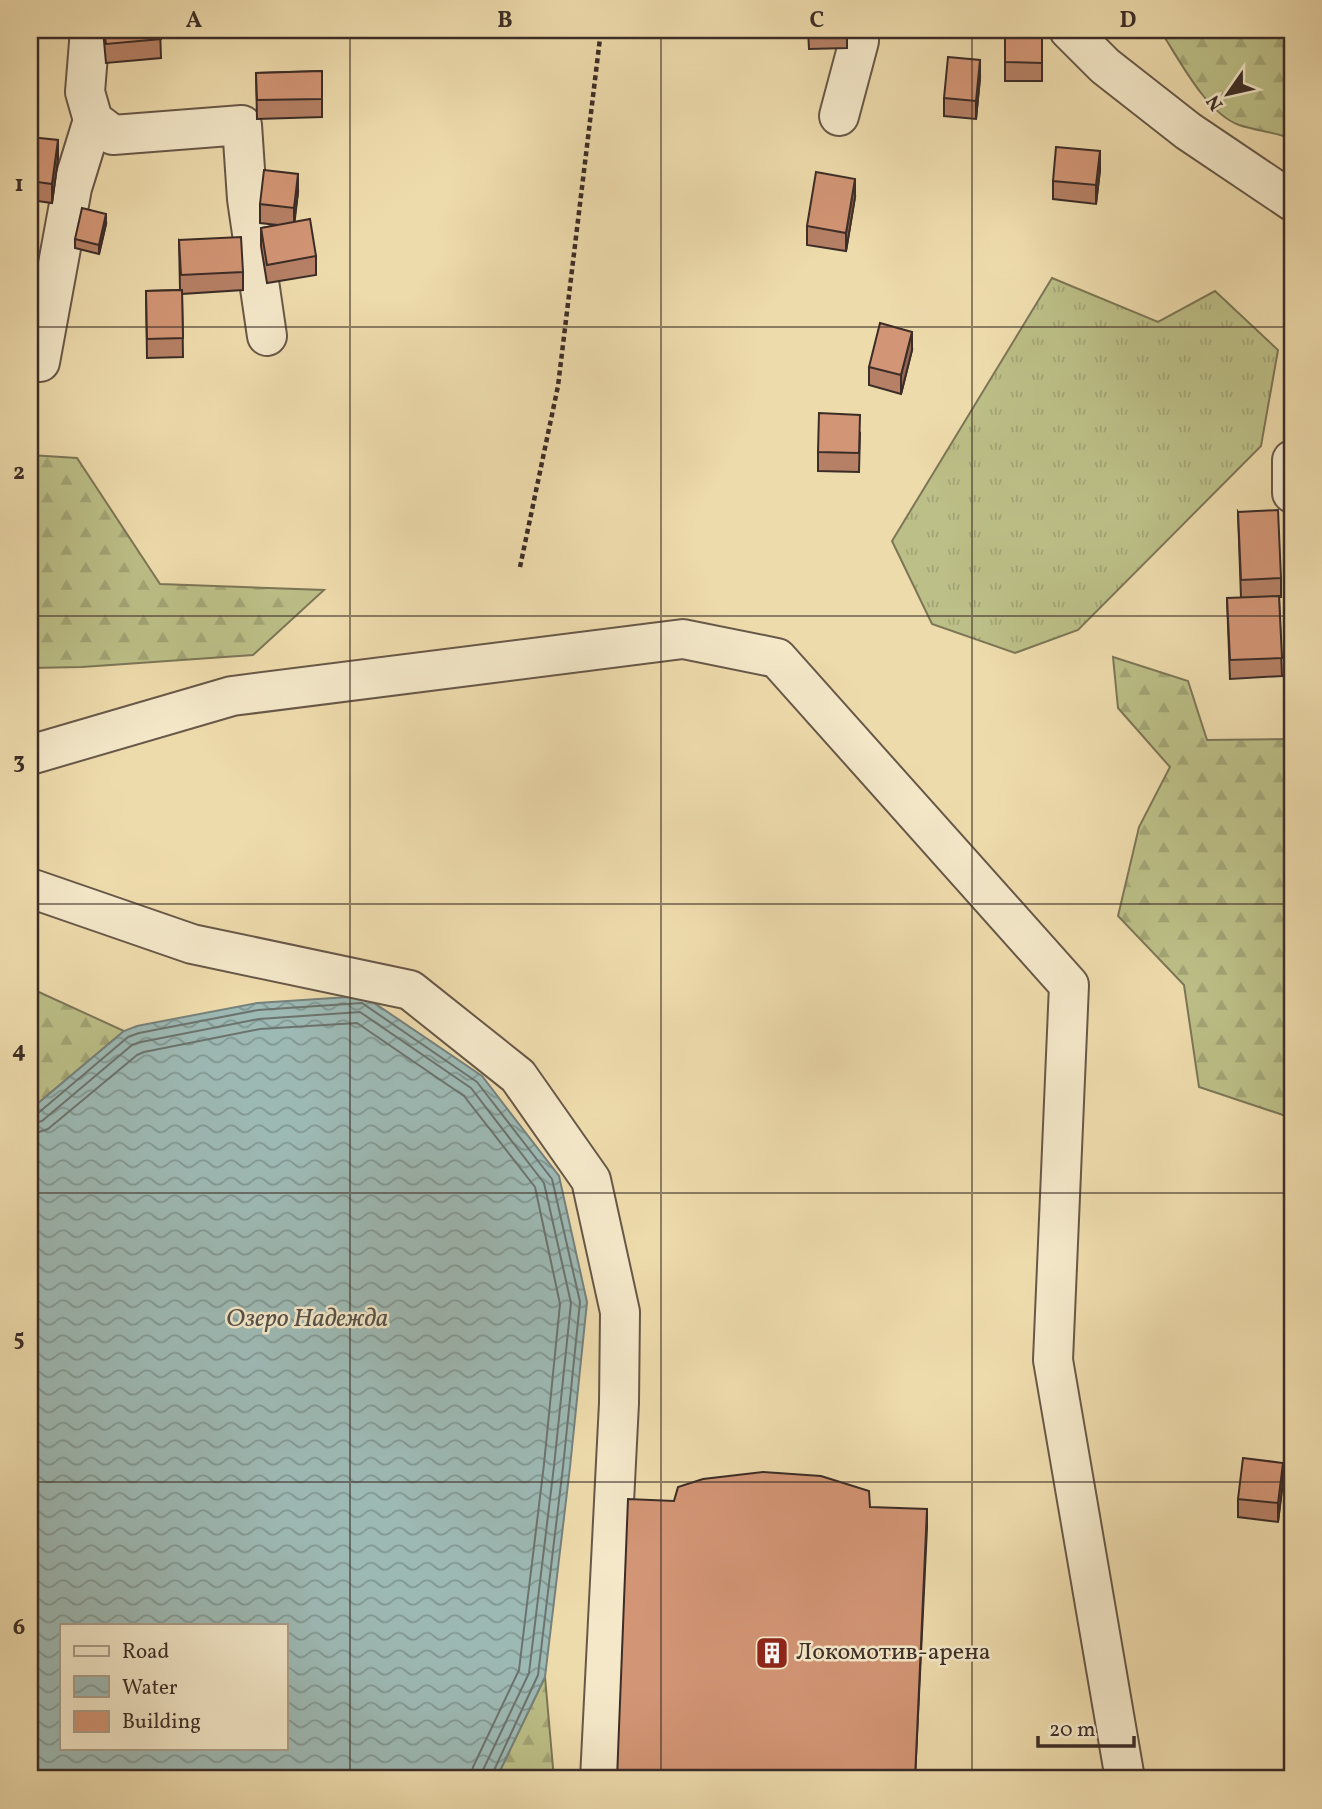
<svg xmlns="http://www.w3.org/2000/svg" width="1322" height="1809" font-family="Vollkorn,serif">
<style>
.grass{fill:url(#grass-tufts);stroke:#7c7657;stroke-width:2}
.forest{fill:url(#forest-firs);stroke:#7c7657;stroke-width:2}
.water{fill:url(#water-waves);stroke:#76817c;stroke-width:2;fill-rule:evenodd}
.lines{fill:none;stroke-linecap:round;stroke-linejoin:round}
.shore{stroke:#6c736e;stroke-width:2}
.minor-casing{stroke:#685848;stroke-width:42}
.path{stroke:#3c2d27;stroke-width:4.5;stroke-dasharray:5 3.5;stroke-linecap:butt}
.minor{stroke:#f4e8c9;stroke-width:38}
.wall{fill:#b58065;stroke:#3c2d27;stroke-width:2}
.shaded-wall{fill:#936852;stroke:#3c2d27;stroke-width:2}
.building{fill:#d29575;stroke:#3c2d27;stroke-width:2}
.grid{fill:none;stroke:#3c2d27;stroke-width:2;stroke-opacity:0.55}
.labels{text-anchor:middle;dominant-baseline:central;stroke-width:5;stroke-linejoin:round;paint-order:stroke}
.poi-label{font-size:24px;fill:#3c2d27;stroke:#f4e8c9;text-anchor:start}
.water-label{font-size:26px;font-style:italic;fill:#54504a;stroke:#f4e8c9}
.neatline{fill:none;stroke:#3c2d27;stroke-width:2.5}
.grid-label{font-size:23px;text-anchor:middle;font-weight:bold;fill:#3c2d27}
</style>
<defs>
<pattern id="grass-tufts" width="24" height="20" patternUnits="userSpaceOnUse" patternTransform="scale(1.75)"><rect width="24" height="20" fill="#bcbf87"/><path d="M3 7l-1-3M5 7V3M7 7l1-3M15 17l-1-3M17 17v-4M19 17l1-3" fill="none" stroke="#a2a475"/></pattern>
<pattern id="forest-firs" width="22" height="20" patternUnits="userSpaceOnUse" patternTransform="scale(1.75)"><rect width="22" height="20" fill="#bcbf87"/><path d="M5 1l3.5 6h-7zM16 11l3.5 6h-7z" fill="#a2a475"/></pattern>
<pattern id="water-waves" width="16" height="10" patternUnits="userSpaceOnUse" patternTransform="scale(1.75)"><rect width="16" height="10" fill="#9db9b4"/><path d="M0 5q4-4 8 0t8 0" fill="none" stroke="#819792"/></pattern>
</defs>
<rect width="100%" height="100%" fill="#eedbac"/>
<filter id="stains"><feTurbulence type="fractalNoise" baseFrequency=".00286" numOctaves="4"/><feColorMatrix values="0 0 0 0 .2 0 0 0 0 .09 0 0 0 0 .02 0 0 0 .5 -.17"/></filter>
<radialGradient id="worn" r=".72"><stop offset=".6" stop-color="#630" stop-opacity="0"/><stop offset="1" stop-color="#630" stop-opacity=".3"/></radialGradient>
<polygon class="grass" points="1052,278 1158,322 1215,291 1278,350 1261,446 1078,630 1015,653 932,624 892,541"/>
<g class="forest">
<path d="M1160,30H1292V139C1275,132 1257,131 1239,125C1206,113 1179,59 1160,30Z"/>
<polygon points="30,455 77,458 160,584 324,590 253,655 82,667 30,668"/>
<polygon points="1113,657 1188,681 1207,740 1292,739 1292,1118 1199,1087 1184,985 1118,916 1139,827 1170,767 1118,708"/>
<polygon points="30,988 124,1031 30,1110"/>
<polygon points="545,1677 554,1779 496,1779"/>
</g>
<path class="water" d="M364,996L482,1076L559,1176L587,1302L570,1467L545,1677L496,1779H30V1110L124,1031L137,1026L257,1003ZM61,1625H285V1748H61Z"/>
<g class="lines">
<g class="shore">
<polyline points="30,1115 37,1114 128,1037 139,1033 258,1010 362,1003 477,1082 552,1179 580,1302 563,1467 538,1675 490,1779"/>
<polyline points="30,1124 42,1121 132,1045 141,1042 259,1019 360,1012 471,1088 544,1183 571,1303 554,1466 529,1673 483,1770 481,1779"/>
<polyline points="30,1135 48,1129 137,1055 144,1052 260,1029 357,1023 464,1096 535,1187 560,1304 544,1464 519,1670 473,1767 471,1779"/>
</g>
<defs>
<g id="minor">
<polyline points="90,30 85,92 93,120 113,135 242,125 247,199 267,336"/>
<polyline points="1069,30 1105,66 1188,131 1292,201"/>
<polyline points="839,116 859,41 859,30"/>
<polyline points="40,362 72,188 93,120"/>
<polyline points="1292,460 1292,493"/>
<polyline points="30,755 232,696 683,639 777,658 1069,985 1053,1360 1125,1779"/>
<polyline points="30,888 192,944 410,990 518,1076 591,1180 620,1312 619,1403 600,1779"/>
</g>
</defs>
<use href="#minor" class="minor-casing"/>
<polyline class="path" points="520,567 558,386 601,30"/>
<use href="#minor" class="minor"/>
</g>
<g class="wall">
<polygon points="103,30 160,30 161,58 106,63"/>
<polygon points="808,30 847,30 847,48 809,49"/>
<rect x="1005" y="30" width="37" height="51"/>
<polygon points="322,71 322,117 257,119 256,73"/>
<polygon points="980,78 976,119 944,116 944,98"/>
<polygon points="30,142 58,159 52,203 30,200"/>
<polygon points="1100,170 1096,204 1053,199 1053,181"/>
<polygon points="298,192 294,222 316,256 316,275 267,283 261,246 261,228 278,225 260,223 260,204"/>
<polygon points="855,197 846,251 807,245 807,226"/>
<polygon points="106,224 99,254 75,248 75,239"/>
<polygon points="179,240 243,272 243,290 182,294 183,357 147,358 146,291 180,290"/>
<polygon points="912,350 901,394 869,385 869,367"/>
<polygon points="860,433 859,472 818,471 818,452"/>
<polygon points="1238,512 1281,578 1281,597 1279,597 1282,676 1230,679 1227,598 1241,598"/>
<polygon points="1283,1481 1278,1522 1238,1517 1238,1499"/>
</g>
<g class="shaded-wall">
<polygon points="980,60 980,78 976,119 976,101"/>
<polygon points="58,140 58,159 52,203 52,184"/>
<polygon points="1100,151 1100,170 1096,204 1096,185"/>
<polygon points="298,174 298,192 294,227 294,208"/>
<polygon points="855,179 855,197 846,251 846,233"/>
<polygon points="106,214 106,224 99,254 99,245"/>
<polygon points="912,332 912,350 901,394 901,375"/>
<polygon points="1283,1463 1283,1481 1278,1522 1278,1503"/>
<polygon points="927,1509 927,1528 915,1779"/>
</g>
<g class="building">
<polygon points="104,30 160,30 161,39 106,44"/>
<polygon points="1005,30 1042,30 1042,63 1005,62"/>
<polygon points="948,57 980,60 976,101 944,98"/>
<polygon points="322,71 322,99 257,100 256,73"/>
<polygon points="30,137 58,140 52,184 30,181"/>
<polygon points="1056,147 1100,151 1096,185 1053,181"/>
<polygon points="264,170 298,174 294,208 260,204"/>
<polygon points="816,172 855,179 846,233 807,226"/>
<polygon points="82,208 106,214 99,245 75,239"/>
<polygon points="310,219 316,256 267,265 261,228"/>
<polygon points="241,237 243,272 181,275 179,240"/>
<polygon points="182,290 183,338 147,339 146,291"/>
<polygon points="880,323 912,332 901,375 869,367"/>
<polygon points="819,413 860,415 859,453 818,452"/>
<polygon points="1278,510 1281,578 1241,580 1238,512"/>
<polygon points="1279,596 1282,658 1230,660 1227,598"/>
<polygon points="1243,1458 1283,1463 1278,1503 1238,1499"/>
<polygon points="763,1472 821,1476 869,1491 870,1507 927,1509 915,1779 617,1779 628,1499 674,1501 678,1487 703,1479"/>
</g>
<path class="grid" d="M350,30V1779M661,30V1779M972,30V1779M30,327H1292M30,616H1292M30,904H1292M30,1193H1292M30,1482H1292"/>
<defs>
<symbol id="building-square" viewBox="-11 -11 22 22"><rect x="-9" y="-9" width="18" height="18" rx="4" fill="#8f2418" stroke="#f4e8c9"/><path d="M-4-6H4V6H1V3H-1V6H-4ZM-2.5-4.3h1.7v1.8h-1.7ZM.8-4.3h1.7v1.8H.8ZM-2.5-1h1.7V.8h-1.7ZM.8-1h1.7V.8H.8Z" fill="#fff"/></symbol>
</defs>
<g fill-rule="evenodd">
<use href="#building-square" x="753" y="1634" width="38" height="38"/>
</g>
<g class="labels">
<g class="poi-label">
<text x="796" y="1653">Локомотив-арена</text>
</g>
<g class="water-label">
<text x="307" y="1319">Озеро Надежда</text>
</g>
</g>
<rect width="1322" height="1809" fill="none" stroke="#eedbac" stroke-width="77"/>
<rect x="60" y="1624" width="228" height="126" fill="#f4e8c9" stroke="#aa9d88" stroke-width="2"/>
<rect x="74" y="1646" width="35" height="10" fill="#f4e8c9" stroke="#aa9d88" stroke-width="2"/>
<text x="122" y="1658" font-size="21" fill="#3c2d27">Road</text>
<rect x="74" y="1676" width="35" height="21" fill="url(#water-waves)" stroke="#aa9d88" stroke-width="2"/>
<text x="122" y="1694" font-size="21" fill="#3c2d27">Water</text>
<rect x="74" y="1711" width="35" height="21" fill="#d29575" stroke="#aa9d88" stroke-width="2"/>
<text x="122" y="1728" font-size="21" fill="#3c2d27">Building</text>
<g transform="translate(1228 94) rotate(236)" stroke="#f4e8c9" stroke-width="5" paint-order="stroke">
<path d="M0-5L12 26L0 18L-12 26Z" fill="#3c2d27"/>
<text y="-10" font-size="19" font-weight="bold" text-anchor="middle" fill="#3c2d27">N</text>
</g>
<path d="M1038 1736v10h96v-10" fill="none" stroke="#3c2d27" stroke-width="3.5"/>
<text x="1049" y="1736" font-size="21" fill="#3c2d27" stroke="#f4e8c9" stroke-width="5" paint-order="stroke">20 m</text>
<rect x="38" y="38" width="1246" height="1732" class="neatline"/>
<g class="grid-label">
<text x="194" y="27">A</text>
<text x="505" y="27">B</text>
<text x="817" y="27">C</text>
<text x="1128" y="27">D</text>
<text x="19" y="191">1</text>
<text x="19" y="479">2</text>
<text x="19" y="768">3</text>
<text x="19" y="1057">4</text>
<text x="19" y="1345">5</text>
<text x="19" y="1634">6</text>
</g>
<rect width="100%" height="100%" filter="url(#stains)"/>
<rect width="100%" height="100%" fill="url(#worn)"/>
</svg>
